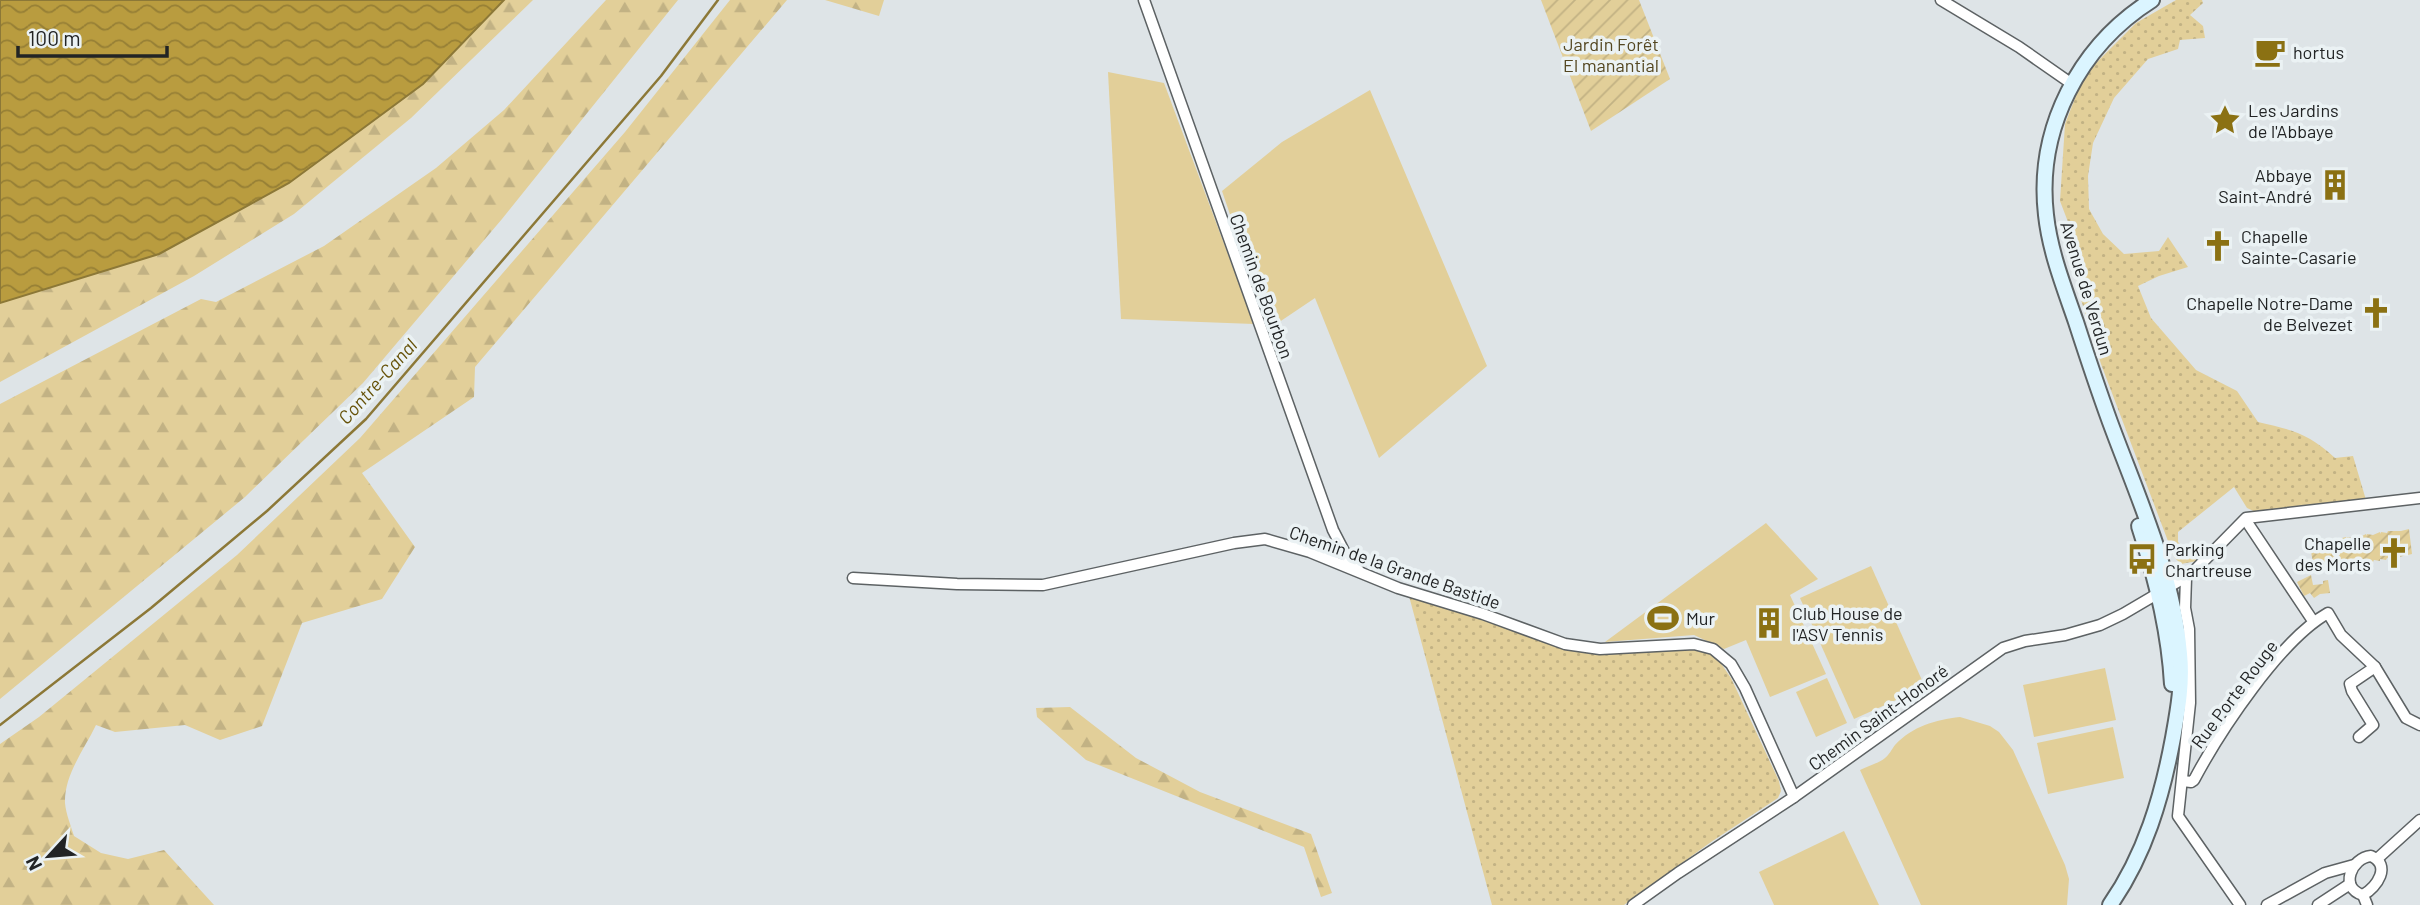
<svg xmlns="http://www.w3.org/2000/svg" width="2420" height="905" font-family="Barlow,sans-serif">
<style>
.grass{fill:#e2cf99}
.forest{fill:url(#forest-firs)}
.park{fill:url(#park-dots)}
.garden{fill:url(#garden-furrows)}
.water{fill:url(#water-waves);stroke:#8c7837;stroke-width:2}
.lines{fill:none;stroke-linecap:round;stroke-linejoin:round}
.stream{stroke:#8c7837;stroke-width:2.5}
.street-casing{stroke:#5d6264;stroke-width:13}
.secondary-casing{stroke:#5d6264;stroke-width:18}
.street{stroke:#fff;stroke-width:10}
.secondary{stroke:#dbf5ff;stroke-width:14}
.labels{text-anchor:middle;dominant-baseline:central;stroke-width:7;stroke-linejoin:round;paint-order:stroke}
.park-label{font-size:18px;fill:#544721;stroke:#ebf2f4}
.poi-label{font-size:18px;fill:#222425;stroke:#ebf2f4;text-anchor:start}
.street-label{font-size:18px;fill:#222425;stroke:#ebf2f4}
.water-label{font-size:19px;font-style:italic;fill:#665209;stroke:#ebf2f4}
</style>
<defs>
<pattern id="forest-firs" width="22" height="20" patternUnits="userSpaceOnUse" patternTransform="scale(1.75)"><rect width="22" height="20" fill="#e2cf99"/><path d="M5 1l3.5 6h-7zM16 11l3.5 6h-7z" fill="#c2b284"/></pattern>
<pattern id="park-dots" width="8" height="8" patternUnits="userSpaceOnUse" patternTransform="scale(1.75)"><rect width="8" height="8" fill="#e2cf99"/><path d="M2 2h.1M6 6h.1" fill="none" stroke="#c2b284" stroke-width="1.8" stroke-linecap="round"/></pattern>
<pattern id="garden-furrows" width="10" height="10" patternUnits="userSpaceOnUse" patternTransform="scale(1.75)"><rect width="10" height="10" fill="#e2cf99"/><path d="M-1 1l2-2M0 10L10 0M9 11l2-2" fill="none" stroke="#c2b284"/></pattern>
<pattern id="water-waves" width="16" height="10" patternUnits="userSpaceOnUse" patternTransform="scale(1.75)"><rect width="16" height="10" fill="#b99c3f"/><path d="M0 5q4-4 8 0t8 0" fill="none" stroke="#967f35"/></pattern>
</defs>
<rect width="100%" height="100%" fill="#dee4e7"/>
<g class="grass">
<polygon points="1108,72 1164,83 1254,324 1121,319"/>
<polygon points="1370,90 1487,366 1379,458 1315,298 1269,329 1222,191 1282,142"/>
<polygon points="1766,523 1818,579 1790,595 1826,674 1770,697 1746,640 1724,649 1694,635 1605,642"/>
<polygon points="1871,566 1925,687 1854,719 1800,598"/>
<polygon points="2105,668 2116,720 2034,737 2023,685"/>
<polygon points="1827,678 1847,723 1816,737 1796,692"/>
<path d="M1960,717L1990,726L1999,732L2013,750L2065,865L2069,879L2067,905H1921L1860,770C1868,766 1879,763 1885,758C1889,755 1892,749 1895,745C1913,726 1935,720 1960,717Z"/>
<polygon points="2113,727 2124,778 2048,794 2037,743"/>
<polygon points="1844,831 1879,905 1774,905 1759,872"/>
</g>
<g class="forest">
<polygon points="504,0 533,0 411,118 294,214 194,276 0,382 0,303 159,254 289,183 423,84"/>
<polygon points="606,0 678,0 502,219 363,383 245,497 0,699 0,404 201,299 216,302 324,246 436,168 504,110"/>
<path d="M730,0H787L475,367L474,397L362,473L415,547L382,599L302,623L262,726L220,740L185,725L115,732L96,725C84,750 64,775 65,803C66,814 71,826 74,836L101,853L128,859L164,850L214,905H0V744L39,717L237,555L360,438L625,132Z"/>
<polygon points="825,0 884,0 879,16"/>
<polygon points="1070,707 1136,758 1200,792 1311,834 1332,893 1321,897 1304,847 1086,760 1037,717 1036,708"/>
</g>
<g class="park">
<path d="M2176,0H2202L2203,3L2190,15L2203,26L2205,38L2180,40L2178,49L2148,59L2114,98L2093,143L2088,176L2089,209L2103,234L2124,254L2159,251L2168,237L2188,267L2159,276L2138,286L2151,318L2196,370L2237,391L2258,422C2292,430 2308,433 2335,458L2353,456L2366,500L2262,515L2247,508L2234,487L2178,532V542L2197,561L2181,564L2174,557L2101,364L2078,290L2081,256L2060,201L2065,124L2084,75L2136,23Z"/>
<polygon points="1409,596 1584,653 1678,646 1695,647 1710,654 1720,662 1731,678 1779,781 1781,791 1778,798 1711,842 1624,905 1492,905"/>
</g>
<g class="garden">
<polygon points="1541,0 1639,0 1670,79 1591,131"/>
<polygon points="2409,529 2412,554 2399,557 2396,547 2390,549 2392,559 2387,558 2386,560 2380,559 2380,561 2374,560 2373,562 2367,560 2366,562 2360,561 2360,563 2354,562 2353,564 2347,563 2347,565 2315,568 2315,562 2313,562 2309,542 2314,543 2320,540 2321,542 2321,540 2327,541 2328,539 2334,540 2346,537 2347,539 2347,537 2353,538 2354,536 2360,537 2366,534 2366,536 2367,534 2373,535 2380,532 2380,534 2381,532 2387,533 2388,531 2401,531"/>
<polygon points="2311,575 2313,585 2323,584 2323,581 2328,580 2330,593 2320,594 2314,598 2310,593 2304,596 2297,582"/>
</g>
<polygon class="water" points="0,0 504,0 423,84 289,183 159,254 0,303"/>
<g class="lines">
<polyline class="stream" points="0,725 151,608 267,511 366,419 661,76 718,0"/>
<defs>
<g id="street">
<polyline points="1144,0 1333,530 1348,559 1359,571"/>
<polyline points="1941,0 2019,47 2072,84"/>
<polyline points="2249,525 2313,621"/>
<polyline points="853,578 957,584 1043,585 1234,543 1265,539 1310,552 1398,588 1483,614 1565,644 1600,649 1694,644 1713,649 1731,664 1745,688 1794,797"/>
<polyline points="2186,578 2185,608 2189,629 2190,703 2178,816 2240,905"/>
<polyline points="2359,737 2373,725 2352,691 2350,684 2375,667"/>
<path d="M2183,781L2191,782L2194,780C2220,731 2280,640 2328,613L2341,635L2375,667L2406,718L2420,725"/>
<path d="M2371,856C2392,865 2377,887 2363,895C2339,888 2351,858 2371,856Z"/>
<polyline points="2377,859 2420,820"/>
<polyline points="2363,895 2367,905"/>
<polyline points="1633,905 1678,873 1794,797 2003,648 2025,641 2065,635 2100,625 2123,614 2191,574 2246,518 2420,498"/>
<polyline points="2267,905 2325,873 2354,865"/>
<polyline points="2318,905 2350,884"/>
</g>
<g id="secondary">
<path d="M2139,526C2156,578 2169,630 2172,684"/>
<path d="M2110,905C2145,855 2162,797 2173,738C2178,710 2183,684 2180,654C2173,573 2138,498 2110,422C2098,389 2087,356 2076,322C2064,287 2050,252 2046,215C2036,129 2079,46 2152,0"/>
</g>
</defs>
<use href="#street" class="street-casing"/>
<use href="#secondary" class="secondary-casing"/>
<use href="#street" class="street"/>
<use href="#secondary" class="secondary"/>
</g>
<defs>
<symbol id="cafe-bare" viewBox="-9 -9 18 18"><path d="M-5.5-4.5H6V0H3Q3 3.5 0 3.5H-2.5Q-5.5 3.5-5.5 0ZM3-3.2v2h1.7v-2ZM-6 4.5H4V6H-6Z" fill="#8b7113" stroke="#ebf2f4" stroke-width="2.5" paint-order="stroke"/></symbol>
<symbol id="sight-bare" viewBox="-9 -9 18 18"><path d="M0-6L1.8-2.2L6-1.7L2.9 1.2L3.7 5.4L0 3.3L-3.7 5.4L-2.9 1.2L-6-1.7L-1.8-2.2Z" fill="#8b7113" stroke="#ebf2f4" stroke-width="2.5" paint-order="stroke"/></symbol>
<symbol id="building-bare" viewBox="-9 -9 18 18"><path d="M-4-6H4V6H1V3H-1V6H-4ZM-2.5-4.3h1.7v1.8h-1.7ZM.8-4.3h1.7v1.8H.8ZM-2.5-1h1.7V.8h-1.7ZM.8-1h1.7V.8H.8Z" fill="#8b7113" stroke="#ebf2f4" stroke-width="2.5" paint-order="stroke"/></symbol>
<symbol id="church-bare" viewBox="-9 -9 18 18"><path d="M-1.2-6h2.4v3.5h3.3v2.4h-3.3V6h-2.4V-.1h-3.3v-2.4h3.3Z" fill="#8b7113" stroke="#ebf2f4" stroke-width="2.5" paint-order="stroke"/></symbol>
<symbol id="bus-bare" viewBox="-9 -9 18 18"><path d="M-5-6H5V4H4V6H2V4H-2V6H-4V4H-5ZM-3.5-4V0h7V-4ZM-3.5 1.2v1.5H-2V1.2ZM2 1.2v1.5H3.5V1.2Z" fill="#8b7113" stroke="#ebf2f4" stroke-width="2.5" paint-order="stroke"/></symbol>
<symbol id="stadium-bare" viewBox="-9 -9 18 18"><path d="M0-5a6.5 5 0 1 0 0 10a6.5 5 0 1 0 0-10ZM-3.5-1.8h7v3.6h-7Z" fill="#8b7113" stroke="#ebf2f4" stroke-width="2.5" paint-order="stroke"/></symbol>
</defs>
<g fill-rule="evenodd">
<use href="#cafe-bare" x="2248" y="30" width="44" height="44"/>
<use href="#sight-bare" x="2203" y="98" width="44" height="44"/>
<use href="#building-bare" x="2313" y="163" width="44" height="44"/>
<use href="#church-bare" x="2196" y="224" width="44" height="44"/>
<use href="#church-bare" x="2354" y="291" width="44" height="44"/>
<use href="#church-bare" x="2372" y="531" width="44" height="44"/>
<use href="#bus-bare" x="2120" y="537" width="44" height="44"/>
<use href="#stadium-bare" x="1641" y="596" width="44" height="44"/>
<use href="#building-bare" x="1747" y="601" width="44" height="44"/>
</g>
<g class="labels">
<g class="park-label">
<text x="1611" y="44">Jardin Forêt<tspan x="1611" dy="21">El manantial</tspan></text>
</g>
<g class="poi-label">
<text x="2293" y="52">hortus</text>
<text x="2248" y="110">Les Jardins<tspan x="2248" dy="21">de l'Abbaye</tspan></text>
<text x="2312" y="175" text-anchor="end">Abbaye<tspan x="2312" dy="21">Saint-André</tspan></text>
<text x="2241" y="236">Chapelle<tspan x="2241" dy="21">Sainte-Casarie</tspan></text>
<text x="2353" y="303" text-anchor="end">Chapelle Notre-Dame<tspan x="2353" dy="21">de Belvezet</tspan></text>
<text x="2371" y="543" text-anchor="end">Chapelle<tspan x="2371" dy="21">des Morts</tspan></text>
<text x="2165" y="549">Parking<tspan x="2165" dy="21">Chartreuse</tspan></text>
<text x="1792" y="613">Club House de<tspan x="1792" dy="21">l'ASV Tennis</tspan></text>
<text x="1686" y="618">Mur</text>
</g>
<g class="street-label">
<text transform="translate(1262 286) rotate(70)">Chemin de Bourbon</text>
<text transform="translate(2087 288) rotate(73)">Avenue de Verdun</text>
<text transform="translate(1395 567) rotate(19)">Chemin de la Grande Bastide</text>
<text transform="translate(2234 694) rotate(-53)">Rue Porte Rouge</text>
<text transform="translate(1878 717) rotate(-36)">Chemin Saint-Honoré</text>
</g>
<g class="water-label">
<text transform="translate(377 381) rotate(-48)">Contre-Canal</text>
</g>
</g>
<g transform="translate(49 856) rotate(244)" stroke="#ebf2f4" stroke-width="5" paint-order="stroke">
<path d="M0-5L12 26L0 18L-12 26Z" fill="#222425"/>
<text y="-10" font-size="19" font-weight="bold" text-anchor="middle" fill="#222425">N</text>
</g>
<path d="M18 46v10h149v-10" fill="none" stroke="#222425" stroke-width="3.5"/>
<text x="28" y="46" font-size="21" fill="#222425" stroke="#ebf2f4" stroke-width="5" paint-order="stroke">100 m</text>
</svg>
